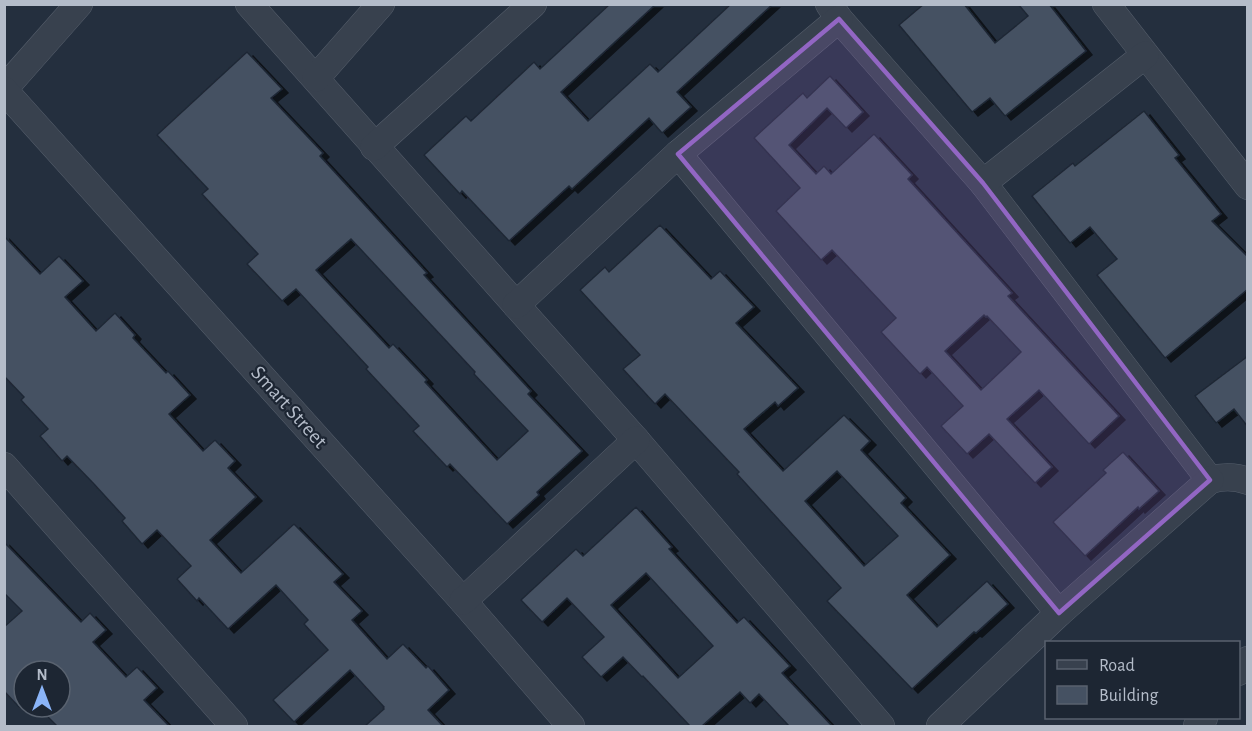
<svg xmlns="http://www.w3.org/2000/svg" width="1252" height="731" font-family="'Alegreya Sans',sans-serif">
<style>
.building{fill:#455162;stroke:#1f2835;stroke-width:1.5;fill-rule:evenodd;filter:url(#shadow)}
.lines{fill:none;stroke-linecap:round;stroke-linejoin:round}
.street-casing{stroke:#565f6c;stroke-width:28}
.street{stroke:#38414e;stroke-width:27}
.marked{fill:#9266c3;fill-opacity:0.2;stroke:#9266c3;stroke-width:4.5;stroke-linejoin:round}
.labels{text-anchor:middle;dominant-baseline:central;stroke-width:4.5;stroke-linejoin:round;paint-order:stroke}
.street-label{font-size:21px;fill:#b4bcc9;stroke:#1d2633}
</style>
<defs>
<filter id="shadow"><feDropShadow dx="6" dy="4" stdDeviation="0" flood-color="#0009"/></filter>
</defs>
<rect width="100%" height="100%" fill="#242f3e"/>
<g class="building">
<polygon points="610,4 656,4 561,92 588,121 650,64 658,72 731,4 773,4 677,92 691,107 662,133 649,118 572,189 569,186 509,241 462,191 460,194 424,155 466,116 471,121 534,62 540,69"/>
<polygon points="924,4 964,4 995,43 1028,16 1018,4 1049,4 1086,51 1005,116 990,98 972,112 899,25"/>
<path d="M247,52L282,89L271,98L323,153L320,156L427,273L424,275L531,391L528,394L582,451L537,492L539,495L507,524L450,464L447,467L413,431L419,426L366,369L368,367L296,289L282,301L247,264L258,254L202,194L208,189L157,135ZM351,239L475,372L474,374L528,431L497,460L425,382L427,380L393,344L389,348L316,270Z"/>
<path d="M830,76L863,112L846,128L827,108L789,145L816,174L824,166L831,174L874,134L912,175L908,179L1012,293L1008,296L1119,416L1089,444L1039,390L1007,419L1052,467L1035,483L989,434L967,454L941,426L963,406L927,367L920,374L881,332L896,318L832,250L821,260L776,211L800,188L754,138L803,93L807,98ZM984,315L986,317L987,316L1021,352L981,390L945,351Z"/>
<polygon points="1144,111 1179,155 1175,158 1221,214 1212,221 1248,257 1248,289 1165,358 1097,275 1117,259 1090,227 1070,243 1032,196 1073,163 1075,166"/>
<path d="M660,225L711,279L720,271L754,307L736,323L798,388L778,406L775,402L744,429L783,471L844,415L870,441L861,450L906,498L901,503L950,555L907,595L937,627L987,581L1008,604L976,633L974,632L912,689L827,601L841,588L737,474L739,472L665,394L655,404L623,369L640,355L580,290L605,267L609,272ZM837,471L898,536L864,566L805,501Z"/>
<polygon points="4,236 40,274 59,256 83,281 65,297 96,331 115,313 135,335 133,338 166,373 168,371 190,395 169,414 203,451 215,440 235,461 228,468 256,497 210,540 241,573 294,524 343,574 334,582 362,611 352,620 387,659 403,644 426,668 428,666 449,690 428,710 443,726 365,726 384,709 383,708 384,707 350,670 294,722 273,700 328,650 304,624 308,620 276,585 228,629 199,598 197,601 177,579 191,566 157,530 142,544 122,521 125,518 94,484 67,456 62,461 40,436 48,429 21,400 24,397 4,376"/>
<polygon points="1248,356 1248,427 1234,409 1216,423 1195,396"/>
<polygon points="1123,452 1159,491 1139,509 1138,507 1085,556 1053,522 1106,473 1103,470"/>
<path d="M636,507L672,547L669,549L737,623L744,617L790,666L782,673L832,726H789L759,694L750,703L740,692L702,726H690L643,676L642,677L623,657L601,677L582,657L604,637L567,598L542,622L521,600L576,549L583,556ZM646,573L713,646L678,678L611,605Z"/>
<polygon points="4,542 81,622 90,613 106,630 93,642 126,677 137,667 157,688 144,700 169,726 57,726 38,707 60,707 60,671 24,671 24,702 19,707 4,691 4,627 22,611 4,593"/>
</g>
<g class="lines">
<defs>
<g id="street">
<polyline points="249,4 636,440 881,726"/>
<path d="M829,4L839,19L983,183L1210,480C1223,476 1235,476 1248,481"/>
<polyline points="1106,4 1248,186"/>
<polyline points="316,78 381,4"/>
<polyline points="4,89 79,4"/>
<polyline points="4,90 463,601 571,726"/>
<polyline points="374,147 533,4"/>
<polyline points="678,154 1059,613"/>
<polyline points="983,183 1145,55"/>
<polyline points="516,305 678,154 839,19"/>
<polyline points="4,466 234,726"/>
<polyline points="463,601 636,440"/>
<polyline points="1238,672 1248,660"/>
<polyline points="940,726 1059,613 1210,480"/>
<polyline points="1197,726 1204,718"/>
</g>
</defs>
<use href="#street" class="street-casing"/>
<use href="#street" class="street"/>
</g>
<path class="marked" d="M839,19L983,183L1210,480L1059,613L678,154Z"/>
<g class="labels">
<g class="street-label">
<text transform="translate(289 407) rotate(48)">Smart Street</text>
</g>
</g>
<rect width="1252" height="731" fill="none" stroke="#b4bcc9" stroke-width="12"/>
<rect x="1045" y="641" width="195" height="78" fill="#1d2633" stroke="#59626f" stroke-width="1.5"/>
<rect x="1057" y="660" width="30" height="9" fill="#38414e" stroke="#59626f" stroke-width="1.5"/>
<text x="1099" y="671" font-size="18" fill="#b4bcc9">Road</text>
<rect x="1057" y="686" width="30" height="18" fill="#455162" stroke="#59626f" stroke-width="1.5"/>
<text x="1099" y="701" font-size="18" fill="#b4bcc9">Building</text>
<g transform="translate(42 689)"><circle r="28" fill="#1d2633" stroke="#59626f" stroke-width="1.5"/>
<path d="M0-4.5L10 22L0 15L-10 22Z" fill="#8ab4f8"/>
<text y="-9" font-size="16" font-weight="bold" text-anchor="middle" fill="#b4bcc9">N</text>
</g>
</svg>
